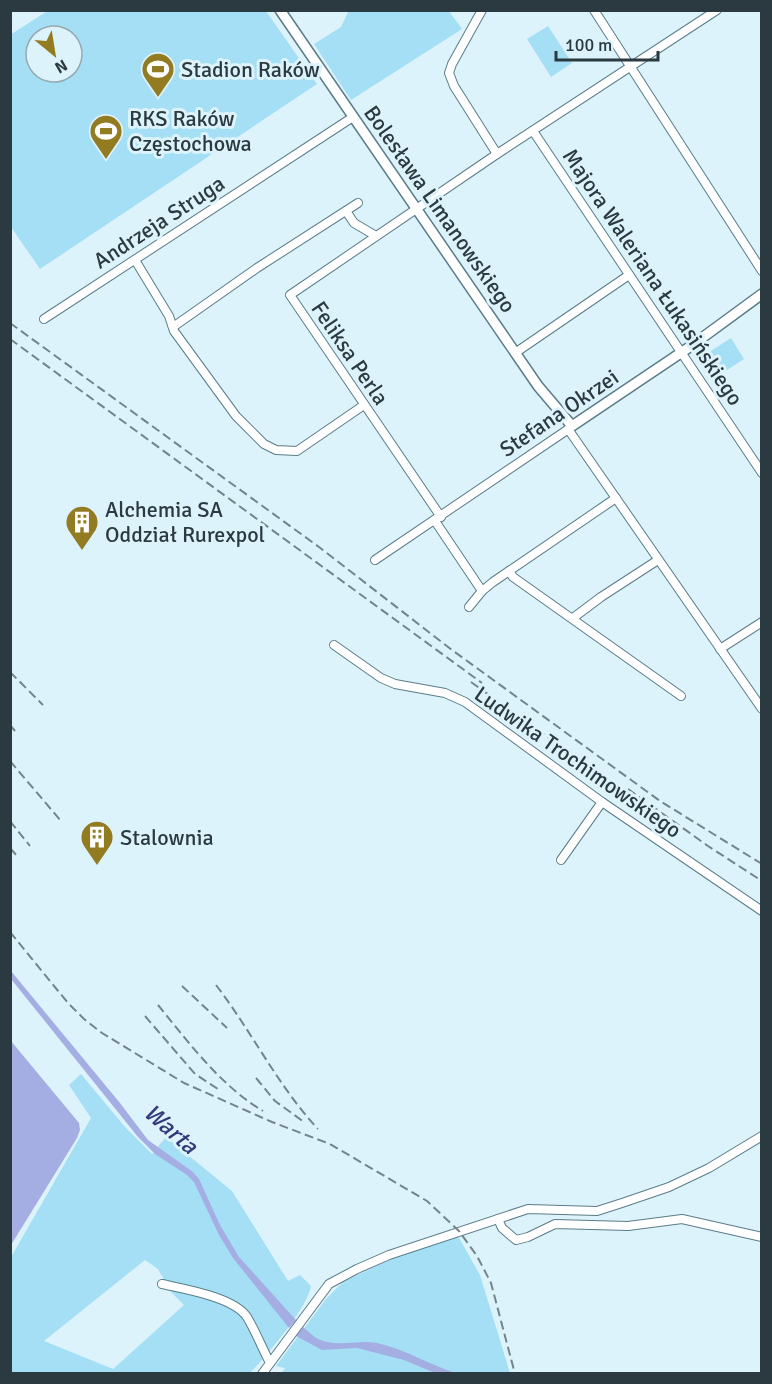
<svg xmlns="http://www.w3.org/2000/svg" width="772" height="1384" font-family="Signika,sans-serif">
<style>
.green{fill:#a4dff5;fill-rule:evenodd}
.water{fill:#a4aee2}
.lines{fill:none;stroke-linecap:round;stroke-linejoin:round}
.minor-casing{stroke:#5a7c89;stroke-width:10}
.tertiary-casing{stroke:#5a7c89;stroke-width:12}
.minor{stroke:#fff;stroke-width:8}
.tertiary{stroke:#fff;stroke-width:9}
.rail{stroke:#73848b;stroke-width:2;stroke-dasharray:9 4.5;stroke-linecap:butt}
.labels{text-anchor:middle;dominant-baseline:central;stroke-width:6;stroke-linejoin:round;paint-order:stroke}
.poi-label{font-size:22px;fill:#2b3a40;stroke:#ddf3fb;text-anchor:start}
.street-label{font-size:22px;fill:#2b3a40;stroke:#ddf3fb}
.water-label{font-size:24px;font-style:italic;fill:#333a79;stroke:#ddf3fb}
</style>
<rect width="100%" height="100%" fill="#ddf3fb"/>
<g class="green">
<path d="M49,10L266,11L317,84L40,269L11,227L10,35ZM36,36H72V72H36Z"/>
<polygon points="349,10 449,11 462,29 351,100 314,44 341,27"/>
<polygon points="548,26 572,63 551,77 527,39"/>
<polygon points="731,338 744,359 713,379 700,358"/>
<path d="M81,1074L125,1127L152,1154L166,1137L232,1191L288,1281L300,1275L311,1286C307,1309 267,1355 250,1373L11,1374V1257L91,1118L69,1085ZM145,1260L158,1269L171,1292L184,1305L113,1369L44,1341Z"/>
<polygon points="458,1236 480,1275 510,1373 281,1374 285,1368 276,1366 326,1299 343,1282 406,1252"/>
</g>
<g class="water">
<polygon points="11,971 120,1103 148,1140 193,1172 199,1179 220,1225 239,1257 296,1320 289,1328 233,1258 219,1235 194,1182 187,1175 155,1154 138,1137 11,979"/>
<polygon points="11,1041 79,1123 80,1130 77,1138 11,1245"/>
<path d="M303,1327C308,1331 313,1336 318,1339C336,1348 358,1339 377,1343C405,1349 428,1364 455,1373H435L404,1360L357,1348L322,1350L296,1336Z"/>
</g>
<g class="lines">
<defs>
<g id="minor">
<polyline points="482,10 452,64 449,73 454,86 497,154"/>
<polyline points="594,10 762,271"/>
<polyline points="533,131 762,473"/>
<polyline points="346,211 354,223 376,236"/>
<polyline points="135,260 169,316 174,331 236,416 264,444 276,450 297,451 364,405"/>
<polyline points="44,319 353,117"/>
<polyline points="173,327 257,268 358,203"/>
<polyline points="515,353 629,275"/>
<polyline points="568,429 762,709"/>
<polyline points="441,517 290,295 497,154 717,10"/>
<polyline points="435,521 482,591"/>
<polyline points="375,560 570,428"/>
<polyline points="509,571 513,577 681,696"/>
<polyline points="469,607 482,591 493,582 616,498"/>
<polyline points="573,618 601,597 658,560"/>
<polyline points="334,645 381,678 395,684 445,693 465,702 602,802 762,911"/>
<polyline points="720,649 762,622"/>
<polyline points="561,860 602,802"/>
<polyline points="498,1219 502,1228 516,1240 528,1237 555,1224 628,1226 682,1219 762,1237"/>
<path d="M162,1284C184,1289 234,1297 247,1317C256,1332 262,1348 270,1363"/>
<polyline points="262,1374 329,1284 357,1269 389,1255 528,1209 597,1211 622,1203 669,1187 709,1168 762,1136"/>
</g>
<polyline id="tertiary" points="280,10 538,386 572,426 691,346 762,294"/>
</defs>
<use href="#minor" class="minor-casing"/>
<use href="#tertiary" class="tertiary-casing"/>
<use href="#minor" class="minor"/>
<use href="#tertiary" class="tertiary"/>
<g class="rail">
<polyline points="10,323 319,547 452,650 660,801 762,864"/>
<polyline points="10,339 482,683"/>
<polyline points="10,672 43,705"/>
<polyline points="471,682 632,798"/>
<polyline points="10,725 15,731"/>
<polyline points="10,761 61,821"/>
<polyline points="628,789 708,846 762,881"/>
<polyline points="10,821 30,846"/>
<polyline points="10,848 17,856"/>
<polyline points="10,932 68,1003 84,1019 102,1033 184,1083 272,1122 330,1144 427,1201 459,1231 477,1256 491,1283 515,1374"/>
<path d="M216,985C252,1032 278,1086 318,1129"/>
<polyline points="182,986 227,1028"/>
<path d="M158,1005C189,1043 221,1086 263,1111"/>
<polyline points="145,1016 195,1074 221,1091"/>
<polyline points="256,1078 275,1101 304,1122"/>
</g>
</g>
<defs>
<symbol id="stadium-pin" viewBox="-11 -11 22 30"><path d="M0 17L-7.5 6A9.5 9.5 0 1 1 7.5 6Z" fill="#937b22" stroke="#ddf3fb"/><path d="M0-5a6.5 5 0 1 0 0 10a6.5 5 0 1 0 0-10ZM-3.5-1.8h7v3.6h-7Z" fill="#fff"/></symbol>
<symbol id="building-pin" viewBox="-11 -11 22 30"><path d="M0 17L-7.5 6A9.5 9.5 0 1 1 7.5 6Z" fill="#937b22" stroke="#ddf3fb"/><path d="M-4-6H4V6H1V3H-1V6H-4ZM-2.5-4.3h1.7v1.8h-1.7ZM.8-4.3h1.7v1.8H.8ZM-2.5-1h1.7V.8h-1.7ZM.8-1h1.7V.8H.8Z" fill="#fff"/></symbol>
</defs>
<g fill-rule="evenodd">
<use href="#stadium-pin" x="139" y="50" width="38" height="52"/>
<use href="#stadium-pin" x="87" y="112" width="38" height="52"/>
<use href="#building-pin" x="63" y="503" width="38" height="52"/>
<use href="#building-pin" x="78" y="818" width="38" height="52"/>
</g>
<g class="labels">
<g class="poi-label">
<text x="181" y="69">Stadion Raków</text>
<text x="129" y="118">RKS Raków<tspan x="129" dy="25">Częstochowa</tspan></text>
<text x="105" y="509">Alchemia SA<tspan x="105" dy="25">Oddział Rurexpol</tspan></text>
<text x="120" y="837">Stalownia</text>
</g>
<g class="street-label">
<text transform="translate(440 209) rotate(55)">Bolesława Limanowskiego</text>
<text transform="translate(159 222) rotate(-33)">Andrzeja Struga</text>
<text transform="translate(653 277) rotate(56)">Majora Waleriana Łukasińskiego</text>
<text transform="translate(350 353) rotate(56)">Feliksa Perla</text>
<text transform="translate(559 413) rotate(-34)">Stefana Okrzei</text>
<text transform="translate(578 762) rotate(35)">Ludwika Trochimowskiego</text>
</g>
<g class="water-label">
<text transform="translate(171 1129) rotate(41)">Warta</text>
</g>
</g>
<rect width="772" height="1384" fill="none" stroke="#2b3a40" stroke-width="24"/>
<g transform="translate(54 54) rotate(150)"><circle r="28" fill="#ddf3fb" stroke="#96a9b0" stroke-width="1.5"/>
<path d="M0-4.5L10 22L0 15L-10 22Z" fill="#937b22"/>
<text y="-9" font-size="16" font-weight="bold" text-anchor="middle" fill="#2b3a40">N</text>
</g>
<path d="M556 51v9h102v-9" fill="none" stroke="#2b3a40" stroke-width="3"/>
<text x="565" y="51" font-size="18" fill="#2b3a40" stroke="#ddf3fb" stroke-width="4.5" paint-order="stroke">100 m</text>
</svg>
